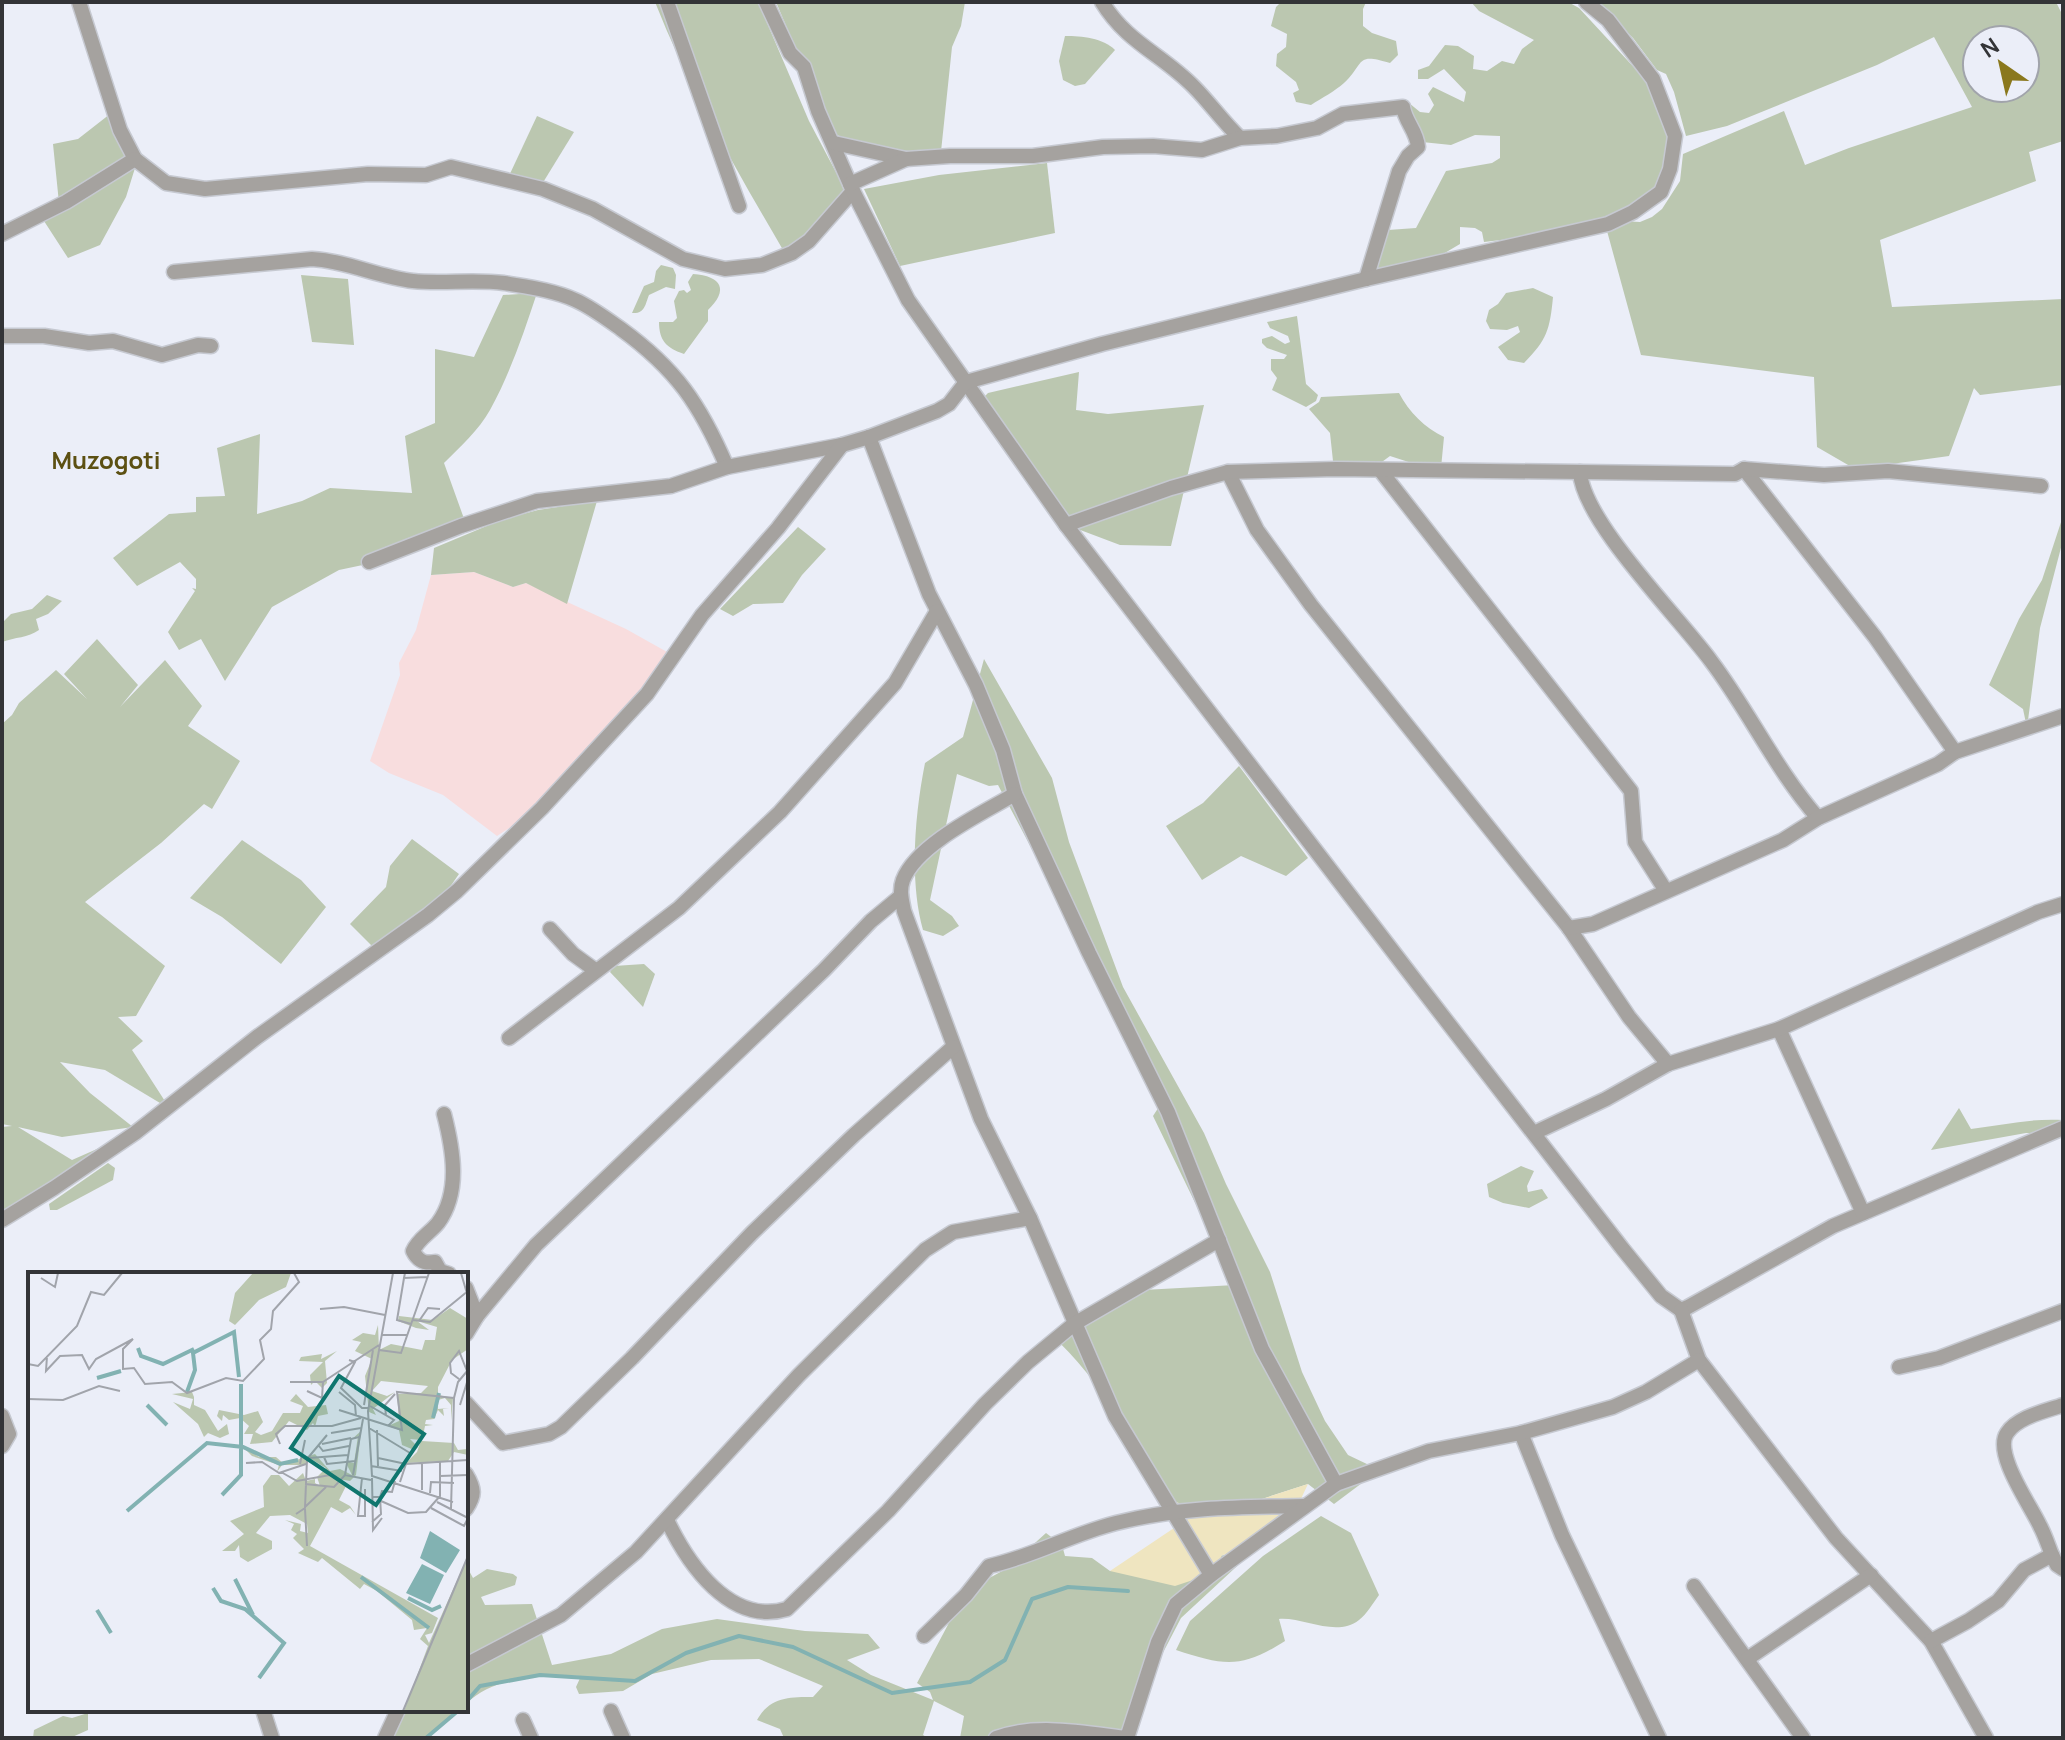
<svg xmlns="http://www.w3.org/2000/svg" width="2065" height="1740" font-family="Manrope,sans-serif">
<style>
.education{fill:#f8ddde}
.green{fill:#bbc7b0;fill-rule:evenodd}
.sand{fill:#efe5c0}
.lines{fill:none;stroke-linecap:round;stroke-linejoin:round}
.stream{stroke:#82b2b2;stroke-width:4}
.street-casing{stroke:#c6c9d1;stroke-width:17}
.street{stroke:#a5a29f;stroke-width:14}
.labels{text-anchor:middle;dominant-baseline:central;stroke-width:6;stroke-linejoin:round;paint-order:stroke}
.quarter-label{font-size:24px;font-weight:bold;fill:#5c5012;stroke:#ebeef8}
.inset-river{fill:none;stroke:#82b2b2;stroke-width:4}
.inset-road{fill:none;stroke:#a1a4ab;stroke-width:2}
.view{fill:#0f766e;fill-opacity:0.15;stroke:#0f766e;stroke-width:4}
.inset-edge{fill:none;stroke:#333437;stroke-width:4}
</style>
<rect width="100%" height="100%" fill="#ebeef8"/>
<polygon class="education" points="474,572 513,587 526,583 626,629 676,657 531,814 497,836 443,795 389,773 370,761 400,675 399,663 416,630 431,575"/>
<g class="green">
<path d="M655,2H758L809,121L848,195L815,246L790,262C741,178 691,93 655,2Z"/>
<polygon points="776,2 965,2 961,26 952,47 940,161 862,147 831,132"/>
<path d="M1281,2H1366L1363,9V26L1372,33L1396,41L1398,55L1390,63C1355,52 1365,63 1344,83C1335,91 1322,98 1311,105L1296,102L1293,93L1299,90L1296,82L1276,66L1277,54L1286,47L1287,34L1271,26L1276,7Z"/>
<polygon points="1471,2 1568,2 1579,8 1653,88 1671,145 1666,172 1653,196 1613,215 1542,235 1484,242 1482,232 1475,228 1460,227 1460,244 1443,254 1375,276 1388,230 1416,228 1446,171 1492,163 1500,158 1500,136 1475,135 1451,145 1422,142 1409,103 1420,112 1429,113 1434,105 1428,94 1433,87 1464,102 1466,92 1444,69 1428,79 1418,79 1418,70 1429,66 1445,45 1458,46 1474,56 1473,69 1487,71 1502,61 1514,64 1522,49 1534,40 1479,11"/>
<path d="M1595,2H2056L2063,16V141L2029,152L2036,181L1880,240L1892,307L2063,299V385L1980,395L1974,388L1949,456L1855,469L1817,447L1814,377L1641,355L1604,220L1640,222L1652,217L1662,209L1680,181L1683,154L1784,111L1805,165L1849,148L1972,107L1934,37L1877,65L1727,126L1686,136L1674,92L1666,74L1657,70L1633,38ZM1977,40H2025V88H1977Z"/>
<path d="M1065,36C1082,36 1103,38 1115,50L1085,84L1075,86L1063,80L1059,61Z"/>
<polygon points="110,114 129,158 59,203 53,144 78,139"/>
<polygon points="537,116 574,132 539,189 508,178"/>
<polygon points="1047,163 1055,233 900,266 864,189 939,175"/>
<polygon points="134,164 135,168 126,197 100,245 68,258 44,221 63,212"/>
<path d="M661,265L673,268L676,275L675,289L666,287L649,295C645,305 645,314 632,313L644,286L654,282L656,271Z"/>
<path d="M693,274C722,276 729,290 708,310V321L684,354C667,348 659,341 659,322H673L677,318L674,301L679,291L684,290L687,293L691,290L688,282Z"/>
<polygon points="301,275 348,279 354,345 312,342"/>
<path d="M1533,288L1553,297C1550,329 1547,340 1524,363L1508,360L1498,347L1520,332L1518,326L1507,330L1490,329L1486,321L1489,310L1498,304L1506,293Z"/>
<path d="M537,293C524,332 510,374 490,410C479,430 460,447 444,463L467,527L377,562L339,570L272,607L225,681L201,639L179,650L168,632L195,591L192,588L196,589V579L180,562L137,586L113,558L169,514L196,512V497L225,496L217,448L260,434L257,514L302,501L330,488L412,493L405,436L435,423V349L474,357L503,295Z"/>
<polygon points="1297,316 1306,384 1318,395 1316,401 1306,407 1272,390 1277,378 1271,370 1271,359 1284,359 1287,355 1267,348 1262,343 1262,339 1272,336 1285,344 1290,342 1288,336 1270,328 1267,322"/>
<polygon points="1079,372 1076,410 1108,414 1204,405 1171,546 1120,545 1075,528 982,399 988,393"/>
<path d="M1399,393C1409,412 1425,428 1444,437L1441,468L1424,467L1390,456L1375,467L1333,461L1330,433L1309,409L1319,402L1321,397Z"/>
<polygon points="597,501 567,604 526,583 513,587 474,572 431,575 434,548 501,520 538,510"/>
<polygon points="2063,516 2063,540 2040,628 2027,728 2023,709 1989,685 2019,619 2042,580"/>
<polygon points="798,527 826,549 802,575 783,603 753,604 733,616 720,609"/>
<path d="M47,595L62,601L48,614L36,619L39,630C28,638 15,637 2,642V623L11,614L32,609Z"/>
<polygon points="97,639 138,685 120,707 165,660 202,706 188,726 240,761 212,809 204,804 161,843 85,902 165,966 136,1016 118,1017 143,1041 132,1050 170,1109 105,1070 60,1062 90,1093 133,1127 62,1137 18,1127 72,1160 140,1130 2,1214 2,1127 12,1126 2,1124 2,724 12,715 19,703 56,670 87,699 64,674"/>
<path d="M984,659L1052,778L1069,842L1123,987L1204,1133L1226,1184L1270,1272L1302,1372L1325,1421L1348,1455L1369,1465L1394,1459L1334,1504L1308,1484L1222,1512L1174,1502C1138,1448 1100,1378 1051,1335L1125,1291L1235,1285L1153,1116L1164,1099L998,785L989,786L957,774L930,900L952,916L959,926L943,936L923,930C909,881 915,813 925,763L963,737Z"/>
<polygon points="1239,766 1308,858 1286,876 1241,856 1202,880 1166,826 1203,803"/>
<polygon points="412,839 459,874 436,907 374,948 350,924 386,887 390,866"/>
<polygon points="242,840 301,880 326,907 281,964 222,917 190,898"/>
<polygon points="644,964 655,974 643,1007 610,972 614,966"/>
<path d="M1959,1108L1971,1129C2002,1125 2032,1118 2063,1120V1127L2042,1133H2026L1931,1150Z"/>
<polygon points="108,1163 115,1168 113,1180 57,1210 50,1210 49,1204"/>
<polygon points="1521,1166 1534,1171 1527,1186 1528,1192 1542,1189 1548,1198 1529,1208 1503,1203 1489,1197 1487,1184"/>
<path d="M1321,1516L1351,1533L1379,1595C1373,1603 1367,1614 1359,1620C1336,1638 1304,1617 1279,1619L1285,1641C1241,1669 1225,1666 1176,1650L1190,1621L1263,1556Z"/>
<path d="M1046,1533L1062,1545L1065,1556L1092,1558L1110,1571L1240,1553L1249,1555L1181,1618L1155,1668L1130,1738H960L964,1716L934,1701L923,1735L928,1738H784L780,1729L757,1720C770,1697 789,1697 813,1697L823,1686L759,1659L711,1660L652,1674L623,1691L579,1694L576,1687L581,1676C542,1675 496,1675 466,1704V1565L473,1578L487,1569L513,1574L517,1577L515,1585L481,1597L485,1605L532,1604L552,1665L611,1654L662,1629L717,1619L805,1631L868,1634L880,1648L847,1660L871,1675L933,1700L930,1692L917,1683L959,1604L980,1583L1006,1569Z"/>
<polygon points="404,1710 460,1710 426,1738 387,1738"/>
<polygon points="88,1713 88,1730 70,1738 33,1738 34,1730 63,1716 72,1718"/>
</g>
<polygon class="sand" points="1308,1484 1289,1524 1240,1553 1222,1555 1214,1573 1175,1586 1110,1571 1174,1528 1159,1493 1174,1502 1222,1512"/>
<g class="lines">
<g class="stream">
<polyline points="466,1702 480,1686 540,1675 635,1681 686,1653 739,1636 793,1647 892,1693 970,1682 1005,1660 1032,1599 1068,1587 1128,1591"/>
<polyline points="426,1738 459,1710"/>
</g>
<defs>
<g id="street">
<polyline points="79,2 120,130 135,159 166,183 205,189 368,174 426,175 451,167 543,189 593,209 683,259 725,269 762,265 792,253 809,241 853,191"/>
<polyline points="667,2 739,206"/>
<polyline points="766,2 790,53 804,67 818,111 853,191 908,300 1066,525 1418,984 1622,1248 1661,1296 1681,1310 1688,1307 1833,1226 2063,1128"/>
<path d="M1102,2C1127,43 1162,54 1194,87C1210,103 1223,122 1240,138"/>
<path d="M834,143L906,159L950,156H1033L1103,147L1153,146L1202,150L1240,138L1277,136L1317,128L1343,114L1403,107C1405,122 1417,131 1418,147L1408,156L1399,171L1366,279"/>
<polyline points="850,184 906,159"/>
<polyline points="2,234 66,202 135,159"/>
<path d="M174,272L312,259C347,261 378,277 413,281C443,284 474,279 504,283C527,287 553,290 575,300C591,307 607,319 621,329C676,369 700,404 727,467"/>
<polyline points="2,336 44,336 89,343 113,341 162,355 198,345 211,346"/>
<polyline points="869,437 929,594 976,685 1003,750 1015,794 1089,953 1168,1112 1262,1349 1336,1484"/>
<polyline points="1744,469 1875,637 1955,752"/>
<polyline points="1380,470 1631,791 1635,842 1666,891"/>
<polyline points="1228,472 1257,530 1311,605 1569,928 1629,1017 1668,1064"/>
<path d="M1580,472C1583,522 1679,617 1711,661C1749,711 1776,770 1818,818"/>
<polyline points="1066,525 1171,488 1228,472 1336,469 1735,474 1744,469 1824,475 1888,471 2041,486"/>
<polyline points="369,562 461,526 537,501 671,486 727,467 842,445 869,437 937,411 949,404 966,382 1102,344 1366,279 1608,224 1633,212 1661,192 1670,169 1675,136 1653,79 1608,20 1586,2"/>
<path d="M1015,794C983,813 917,844 903,880C899,891 902,900 904,911L981,1119L1030,1218L1115,1416L1211,1575"/>
<polyline points="1569,928 1593,924 1783,840 1818,818 1938,764 1955,752 2063,716"/>
<polyline points="550,929 573,954 595,970"/>
<polyline points="1779,1029 1863,1213"/>
<polyline points="509,1038 679,908 780,812 895,683 937,611"/>
<path d="M444,1114C453,1149 461,1192 438,1223C430,1233 418,1239 413,1251C418,1261 424,1264 435,1262L440,1271L449,1274"/>
<polyline points="1534,1133 1606,1099 1668,1064 1779,1029 2038,912 2063,904"/>
<polyline points="2,1220 54,1188 135,1133 257,1037 428,915 457,891 542,808 647,694 702,615 778,528 842,445"/>
<polyline points="466,1288 477,1316 466,1334"/>
<polyline points="1681,1310 1699,1360 1836,1538 1931,1641 1986,1738"/>
<polyline points="477,1316 536,1245 824,970 871,921 901,896"/>
<polyline points="1899,1367 1939,1358 2063,1311"/>
<polyline points="466,1403 503,1443 549,1434 561,1427 632,1358 752,1233 854,1135 953,1047"/>
<polyline points="2,1416 9,1434 2,1446"/>
<polyline points="1521,1433 1562,1535 1659,1738"/>
<path d="M466,1474C475,1489 475,1495 466,1509"/>
<path d="M667,1520C688,1564 730,1626 787,1609L888,1511L985,1404L1028,1362L1074,1324L1219,1240"/>
<path d="M2052,1555C2048,1545 2045,1535 2040,1526C2031,1506 1993,1453 2007,1433C2017,1417 2046,1411 2063,1405"/>
<polyline points="1694,1586 1803,1738"/>
<path d="M924,1636L966,1595L989,1566C1032,1557 1072,1534 1116,1523C1179,1507 1239,1507 1304,1506"/>
<polyline points="1931,1641 1968,1621 1998,1601 2024,1570 2052,1555 2057,1565 2063,1569"/>
<polyline points="1747,1659 1871,1575"/>
<polyline points="466,1665 561,1615 636,1552 799,1375 925,1250 953,1232 1030,1218"/>
<polyline points="263,1710 272,1738"/>
<polyline points="611,1711 623,1738"/>
<polyline points="523,1720 531,1738"/>
<polyline points="385,1738 398,1710"/>
<path d="M996,1738C1036,1723 1085,1733 1127,1738"/>
<polyline points="1127,1738 1158,1642 1176,1604 1211,1575 1336,1484 1429,1451 1521,1433 1613,1407 1646,1392 1699,1360"/>
</g>
</defs>
<use href="#street" class="street-casing"/>
<use href="#street" class="street"/>
</g>
<g class="labels">
<g class="quarter-label">
<text x="106" y="459">Muzogoti</text>
</g>
</g>
<g transform="translate(28 1272)">
<rect width="440" height="440" fill="#ebeef8"/>
<path d="M225,1H263L258,15L231,28L207,53L201,49L207,21ZM422,36L440,47V77L424,88L410,115V123L425,126L423,149V133L417,126L410,128V137L421,136L415,137L416,144L410,138L406,147L398,148L397,152L405,153L397,154L394,169L426,171L430,178L439,177L440,183L426,180L420,189L378,191L389,180L393,168L382,167L390,175L374,191L386,178L374,173L371,158L360,154L371,149L369,122L393,121L400,114L353,109L344,119L359,124L367,120L345,137L348,143L341,140L337,104L344,87L327,79L333,70L324,68L335,61L347,63L350,53L351,78L363,72L394,78L397,68H407L409,55L389,49L401,58L388,56L370,49L371,44L405,48ZM309,79L297,89L299,111L294,116L287,109L283,113L282,103L295,90L271,89L273,85L294,82L293,87ZM164,120L166,125V133L177,138L190,159L199,152L201,162L192,166L180,161L176,165L170,152L145,130L162,137L165,127L144,122ZM268,122L280,135L298,133L300,142L290,144L287,155L285,151L279,158L261,149L244,170L222,172L225,162H216L221,154L212,146L201,148L195,143L194,149L189,144L191,138L216,143L230,139L235,150L227,160L233,163L244,159L255,141H272L275,134L262,129ZM333,159L328,203L322,209L310,207L318,214L311,228L322,234L328,243L322,236L314,241L303,235L282,274L410,346L404,361L397,363L401,371L440,284V439H376L400,374L392,367L399,356L386,358L384,348L349,319L336,312L332,317L294,286L290,290L270,281L276,277L265,266L269,262L263,258L266,252L257,248L273,252L272,259L280,261L279,252L262,243L242,244L228,261L244,269V277L220,290L212,285L211,273L207,279H194L216,262L202,249L236,235L235,214L243,203H251L261,214L275,201L278,209L287,207V211L292,214L289,205L298,196L283,187L278,193H254L249,200L251,193L224,184L212,172L231,185H248L256,192L287,182L302,199L312,197L324,203L317,189L326,191L330,164L323,168Z" fill="#bbc7b0"/>
<path d="M402,259L432,278L418,301L392,286ZM394,292L416,303L402,332L378,321Z" fill="#82b2b2"/>
<path class="inset-river" d="M110,76L113,84L135,92L166,77M69,106L93,99M159,120L167,98L165,81L206,60L211,105M119,133L139,153M405,146L411,121M194,223L213,203V112M99,239L179,171L215,175L252,192L270,188M333,305L401,356M207,307L225,343M185,316L193,329L217,337L256,371L231,406M380,326L404,338L413,334M69,338L83,361"/>
<path class="inset-road" d="M365,1L340,139L344,204L425,230M377,1L376,6L399,5M433,1L440,25M13,6L27,15L30,1M376,6L369,48L383,52M292,37L316,35L357,43M385,48L402,50L440,19M391,49L400,36L412,37M354,63H380M351,78L373,81L401,1M19,84L18,99L32,84L54,83L61,97L68,87L105,67L95,77V97L106,96L117,112L144,110L159,121L198,106L215,109L236,87L232,68L243,57L245,39L271,10L266,1M321,88L327,90L313,116L334,136H341M0,92L10,94L49,54L63,20L76,23L94,1M431,107L423,101L422,91L431,79L439,99M262,110H295M279,119L294,126L295,110L351,73M311,120L327,133L328,144M0,127L35,128L71,114L92,119M440,131V181M336,133L345,78M432,133L440,107M342,134L366,148L360,154M311,138L374,158L369,120L426,126M358,144L357,133L367,122M341,156L382,181M349,158L350,194M303,161L333,156M252,172L248,162L257,154H304L333,146M294,172L323,166M291,174L295,179L321,174M296,185L299,192L327,189M281,186L320,183M350,186L378,192M218,191L234,190L251,201L278,192M394,191V218M272,192L277,168M343,194L374,199M253,200L269,209L302,203L309,207M317,203L323,167L331,165M325,203L335,147M412,204L440,203M334,206L330,244H337V217M344,206L345,258L354,246M372,210L378,192L440,188M277,212L306,215L317,203L343,208M402,221L403,210L426,211M352,225L354,219L364,220L367,209M353,229L380,241L398,240L412,224V190M277,235L298,215M403,236L436,254L440,246L409,230M277,237L279,274M423,237L426,126L430,110L440,98M268,242L277,236L279,187L299,163M344,250L353,242L352,225H345M375,439L440,284"/>
<path class="view" d="M311,104L396,162L348,233L263,176Z"/>
<rect width="440" height="440" class="inset-edge"/>
</g>
<rect width="2065" height="1740" fill="none" stroke="#333437" stroke-width="8"/>
<g transform="translate(2001 64) rotate(326)"><circle r="38" fill="#ebeef8" stroke="#a1a4ab" stroke-width="2"/>
<path d="M0-6L14 30L0 20L-14 30Z" fill="#8a781d"/>
<text y="-12" font-size="22" font-weight="bold" text-anchor="middle" fill="#333437">N</text>
</g>
</svg>
